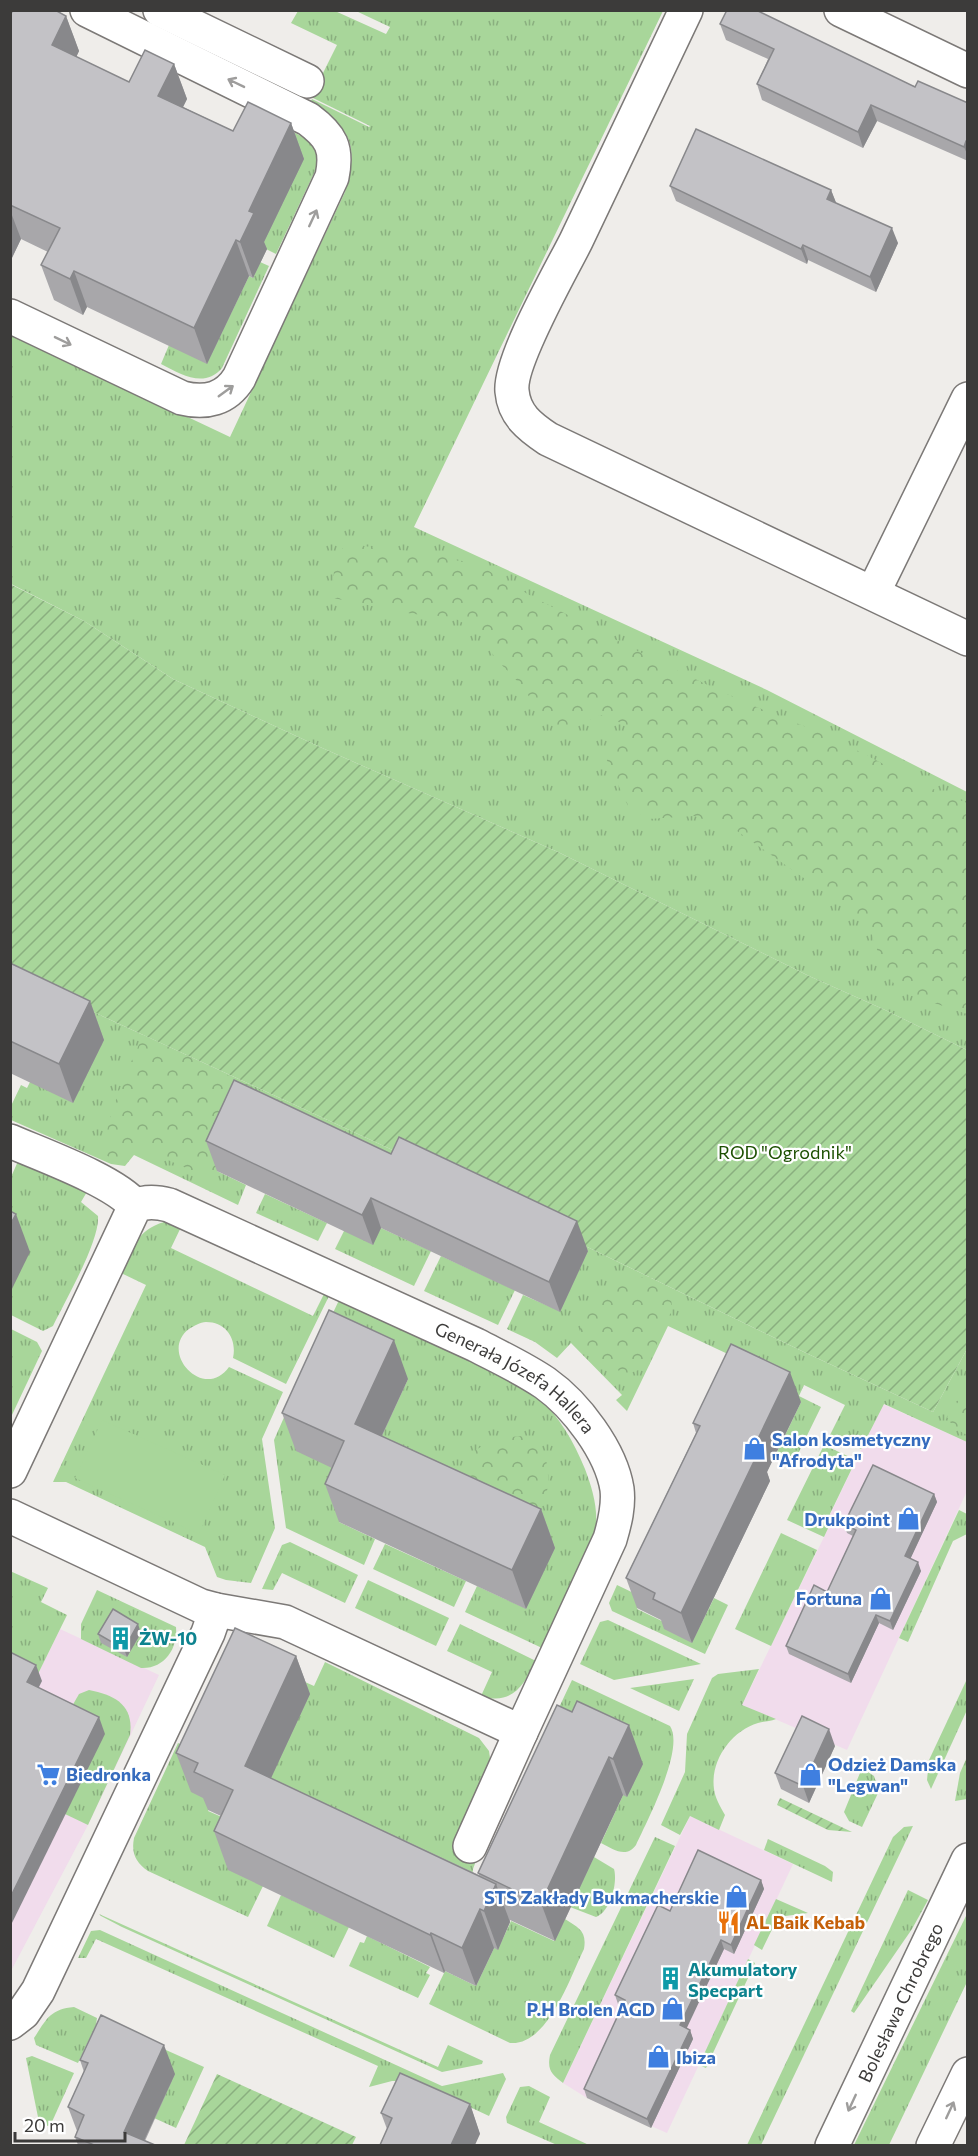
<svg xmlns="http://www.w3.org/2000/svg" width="978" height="2156" font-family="Commissioner,sans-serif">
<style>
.commercial{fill:#f1dcec}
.grass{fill:url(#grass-tufts)}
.forest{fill:url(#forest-crowns)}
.garden{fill:url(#garden-furrows)}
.pitch{fill:#a8d69a}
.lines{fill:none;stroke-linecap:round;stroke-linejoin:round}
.minor-casing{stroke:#7c7977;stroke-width:36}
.minor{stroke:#fff;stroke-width:33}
.wall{fill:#a8a7aa}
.shaded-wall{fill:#88888b}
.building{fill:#c3c2c6;stroke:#88888b;stroke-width:1.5}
.oneway{stroke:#9e9d9c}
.labels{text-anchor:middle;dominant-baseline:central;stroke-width:4.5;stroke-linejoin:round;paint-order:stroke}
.park-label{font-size:18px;fill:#1c5001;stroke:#fff}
.street-label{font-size:18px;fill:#3c3b3a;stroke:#fff}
.shop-label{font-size:18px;font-weight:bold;fill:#366cbe;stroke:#fff;text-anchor:start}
.culture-label{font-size:18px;font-weight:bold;fill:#0d838f;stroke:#fff;text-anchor:start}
.food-label{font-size:18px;font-weight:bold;fill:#c56008;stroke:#fff;text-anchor:start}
</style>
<defs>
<pattern id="grass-tufts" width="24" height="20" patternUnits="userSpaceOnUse" patternTransform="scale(1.5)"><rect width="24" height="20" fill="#a8d69a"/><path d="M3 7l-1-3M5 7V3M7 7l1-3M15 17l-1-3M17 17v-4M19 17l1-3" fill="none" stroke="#8aaf7f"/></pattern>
<pattern id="forest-crowns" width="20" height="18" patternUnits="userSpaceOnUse" patternTransform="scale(1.5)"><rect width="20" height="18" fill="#a8d69a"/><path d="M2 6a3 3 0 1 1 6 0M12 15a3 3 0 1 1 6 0" fill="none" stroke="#8aaf7f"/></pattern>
<pattern id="garden-furrows" width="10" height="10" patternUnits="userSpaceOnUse" patternTransform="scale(1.5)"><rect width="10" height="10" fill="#a8d69a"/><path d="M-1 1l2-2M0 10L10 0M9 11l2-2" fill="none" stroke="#8aaf7f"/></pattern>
</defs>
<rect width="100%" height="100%" fill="#efedea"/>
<g class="commercial">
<polygon points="883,1404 967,1442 967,1491 847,1750 742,1705 824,1537 830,1523 827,1521"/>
<polygon points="60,1629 159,1675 88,1825 11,1971 11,1666 36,1678"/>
<polygon points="690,1816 793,1864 667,2133 587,2098 563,2083"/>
</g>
<g class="grass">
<path d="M298,11H335L386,34L390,27L356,11H663L414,527L767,690L967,792V1050L883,1009L809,976L558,852L320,747L173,679L84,621L11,584L10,333L230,437L345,192C359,143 352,130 310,103L312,99L369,127L370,126L311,97L337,45L291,23Z"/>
<path d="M270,122C290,131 325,140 316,169L276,254L262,247Z"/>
<path d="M260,262L269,266L222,368C204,389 181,374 161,364L169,345L207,363L249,276L253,278Z"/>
<polygon points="11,974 412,1159 511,1210 806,1353 933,1412 967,1349 967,1442 884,1404 861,1449 830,1435 845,1405 804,1385 799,1396 821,1407 794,1462 776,1454 801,1402 747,1363 668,1326 627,1411 616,1400 622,1395 571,1343 557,1358 535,1342 507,1329 523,1295 560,1311 588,1250 217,1171 246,1185 238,1205 134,1155 125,1166 111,1164 11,1120 10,1108 21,1085 27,1088 30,1082"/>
<path d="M19,1159L88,1190L81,1202L98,1216C100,1241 65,1301 53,1326L43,1331L11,1315V1177Z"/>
<polygon points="265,1194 327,1223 318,1241 256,1213"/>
<path d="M164,1222L182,1225L171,1248L313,1316L325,1292L330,1294L286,1384L233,1358C237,1340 227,1322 206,1322C200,1322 194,1326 189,1329C158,1352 204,1402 229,1367L283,1392L262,1439L275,1528L251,1583L226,1580L217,1577L205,1547L66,1482H53L146,1285L121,1273C132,1249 137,1230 164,1222Z"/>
<polygon points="381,1228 431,1251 414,1286 335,1249 344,1231"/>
<polygon points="441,1256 515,1290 498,1325 424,1291"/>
<path d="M340,1298C379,1316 418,1334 457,1352C482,1363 518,1378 538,1397C559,1416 574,1442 585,1469C593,1490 600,1514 594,1536L542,1648L465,1612L477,1586L527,1609L369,1463L408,1379L307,1368Z"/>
<polygon points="11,1329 37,1342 42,1351 11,1417"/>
<polygon points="297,1388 358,1480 339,1522 375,1539 364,1565 286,1528 274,1440"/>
<polygon points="824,1445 856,1460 827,1520 831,1522 824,1537 787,1520"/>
<polygon points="959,1510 967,1514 967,1534 953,1541 908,1642 899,1638"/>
<polygon points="781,1533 817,1550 771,1646 735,1629"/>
<polygon points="290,1542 358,1575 345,1603 282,1573 273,1590 262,1589 282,1545"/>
<polygon points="385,1544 466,1581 454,1607 373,1569"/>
<polygon points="10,1571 48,1588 41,1602 67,1615 36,1678 11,1666"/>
<polygon points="368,1580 449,1618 436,1646 355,1608"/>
<polygon points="617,1585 642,1597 637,1609 666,1623 692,1642 714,1598 728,1605 705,1654 612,1611 609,1603"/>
<path d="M97,1590L176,1627C178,1649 164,1669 141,1668L81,1639V1624Z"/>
<polygon points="608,1620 701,1664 614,1680 580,1664 600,1622"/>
<path d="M460,1624L536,1661C524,1685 512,1706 481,1696L492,1672L447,1651Z"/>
<polygon points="229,1644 260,1662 314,1686 325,1662 479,1738 489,1751 490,1758 478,1855 473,1869 472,1883 259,1804 248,1669 221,1657"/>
<path d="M759,1669L742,1705L776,1719C770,1722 764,1721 758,1723C731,1731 710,1761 714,1789C715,1798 720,1806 725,1815L719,1830L690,1816L680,1835L661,1825L685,1772L687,1734L712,1678L718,1674Z"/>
<polygon points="694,1679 679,1711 630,1688"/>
<polygon points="967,1679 967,1710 931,1789 927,1780 929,1760"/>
<path d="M572,1680L670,1726C685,1749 647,1821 636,1845C626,1859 613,1849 601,1843L623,1795L547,1733Z"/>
<path d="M89,1690C116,1695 134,1706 130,1735L88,1825L65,1814L67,1715L79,1694Z"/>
<path d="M178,1743L207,1757L212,1802L208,1811L247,1828L263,1886L248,1917L148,1871C136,1863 131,1853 134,1838Z"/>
<polygon points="967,1757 967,1799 955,1801 960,1773"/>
<polygon points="862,1768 874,1776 879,1791 862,1827 849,1821 844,1812"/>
<polygon points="913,1826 761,2145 747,2145 893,1837 904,1827"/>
<path d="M655,1837L675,1846L563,2083C552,2074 547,2071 550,2055Z"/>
<polygon points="768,1839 825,1866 833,1872 832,1882 764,1850"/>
<path d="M594,1857L614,1869C618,1883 610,1912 596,1917L570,1907Z"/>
<polygon points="908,1890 928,1900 912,1929 854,2013 851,2011"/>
<polygon points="281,1895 349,1927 334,1958 267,1926"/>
<polygon points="776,1899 808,1913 778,1917 762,1950 754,1945"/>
<polygon points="99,1914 438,2067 448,2045 483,2061 482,2064 442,2072 122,1927 101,1916"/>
<polygon points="966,1916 968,1917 967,1982 889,2145 854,2145"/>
<path d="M565,1919C579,1928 587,1931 584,1949C570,1977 548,2046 510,2043L429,2004L445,1971L476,1986L494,1948L498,1949L511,1921L554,1941Z"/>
<polygon points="100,1930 442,2086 503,2073 506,2079 489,2116 414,2081 392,2081 369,2087 378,2066 96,1939 86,1958 78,1958 91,1931"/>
<polygon points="367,1936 430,1967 426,1973 430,1975 418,1998 349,1966 360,1942 364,1943"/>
<polygon points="748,1959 755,1963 706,2068 699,2065"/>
<path d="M74,2007L97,2018L96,2025L78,2063L36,2045L34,2038C46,2020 50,2009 74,2007Z"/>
<polygon points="119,2029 204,2067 176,2128 154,2118"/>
<polygon points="32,2056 74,2073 51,2124 48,2126 39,2122 26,2058"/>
<polygon points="529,2086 550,2097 539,2122 589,2145 557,2145 507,2123 506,2117 520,2087"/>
</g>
<g class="forest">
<polygon points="345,544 434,554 484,568 531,596 659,662 744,702 831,737 928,787 967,803 967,1014 898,991 881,961 871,932 842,905 737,831 694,816 648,819 628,806 605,756 631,727 601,715 562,731 535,705 521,685 496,659 478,632 453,617 413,614 333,598 334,565"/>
<path d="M143,1035L255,1088L217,1171L210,1176L202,1175L136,1146L121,1159H112L106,1155C101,1123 130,1066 143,1035Z"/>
<path d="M651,1277V1282L671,1293L672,1311L664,1324L649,1365C642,1368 634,1373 627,1373C618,1372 609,1365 602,1360C594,1354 584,1345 581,1335C577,1316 598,1290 614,1283C625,1278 638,1278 651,1277Z"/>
<polygon points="967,1390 967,1435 954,1428 947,1417"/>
<path d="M532,1436C547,1444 550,1476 547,1491C545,1497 541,1504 538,1509L465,1475L468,1456C488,1439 507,1436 532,1436Z"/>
</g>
<g class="garden">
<polygon points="10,584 84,621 173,679 320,747 558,852 809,976 883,1009 967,1050 967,1349 933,1412 806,1353 511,1210 412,1159 11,974"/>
<polygon points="780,1798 852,1832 828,1830 777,1805"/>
<polygon points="217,2074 356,2137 352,2145 184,2145"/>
</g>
<polygon class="pitch" points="102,1420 225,1475 199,1534 75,1478"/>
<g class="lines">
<defs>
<g id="minor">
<polyline points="160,10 307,81"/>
<path d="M686,10C650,87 613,164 576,241C561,271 509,361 512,391C514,415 530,427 548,439L968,639"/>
<polyline points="841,10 968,71"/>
<path d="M10,316L182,398C206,404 226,399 239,378L332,177C338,148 331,136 308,119L87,10"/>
<polyline points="873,593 968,399"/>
<path d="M10,1141C42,1155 115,1181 135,1206"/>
<path id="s1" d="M10,1471L135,1206C145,1201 158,1202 169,1205L476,1345C499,1357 523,1368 545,1383C576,1405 611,1451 617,1489C619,1506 615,1522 610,1539L521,1732L470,1846"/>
<polyline points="10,1516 201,1606 216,1610 285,1622 521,1732"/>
<polyline points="10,2023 23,2013 38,1991 208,1633 216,1610"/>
<path id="s2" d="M832,2146L968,1860"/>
<polyline points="933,2146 968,2074"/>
</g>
</defs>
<use href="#minor" class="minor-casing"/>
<use href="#minor" class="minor"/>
</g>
<g class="wall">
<polygon points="10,15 66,16 79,51 76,57 129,82 174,64 187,99 183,107 233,131 291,123 304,159 264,242 267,249 253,278 249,276 207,364 87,307 83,315 54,300 41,265 48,252 21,239 10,262"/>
<polygon points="720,24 968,103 968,161 877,121 863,148 762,100 757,84 768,59 726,40"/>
<polygon points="670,186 831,190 836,203 898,243 876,292 808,260 807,264 676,201"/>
<polygon points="10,963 90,1001 104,1040 73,1103 10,1073"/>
<polygon points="206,1141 588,1251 560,1312 381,1228 373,1245 217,1171"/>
<polygon points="408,1379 382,1436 541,1509 555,1548 526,1609 339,1522 325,1484 332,1468 296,1451 282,1413"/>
<polygon points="801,1402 767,1472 770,1481 692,1643 664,1629 661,1620 637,1608 626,1578 696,1433 693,1423"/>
<polygon points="934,1494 937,1502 910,1559 921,1571 893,1630 879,1623 851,1683 789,1654 786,1646 827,1592 853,1536 847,1533 844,1524"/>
<polygon points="141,1633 127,1657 101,1643 98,1634"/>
<polygon points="296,1656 310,1694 271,1778 479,1875 478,1873 557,1705 643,1764 627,1797 623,1795 555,1941 510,1920 510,1922 498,1950 494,1948 476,1986 445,1971 444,1973 228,1870 214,1831 221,1816 208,1810 203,1798 191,1792 176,1753"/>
<polygon points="835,1746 809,1803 781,1789 775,1773"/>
<polygon points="761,1880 764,1889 734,1954 724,1949 686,2028 690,2030 693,2039 651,2128 587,2098 584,2089 623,2006 618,2004 615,1995 670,1911"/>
<polygon points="80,2060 175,2074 145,2141 155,2145 78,2145 75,2137 77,2131 68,2107 84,2072"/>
<polygon points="470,2104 480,2134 387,2129 381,2113"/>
</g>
<g class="shaded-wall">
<polygon points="66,16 79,51 65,81 52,45"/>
<polygon points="174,64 187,99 171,131 158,96"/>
<polygon points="871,105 877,121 863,148 858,132"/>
<polygon points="291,123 304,159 264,242 267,249 253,278 240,242 249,211"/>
<polygon points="966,141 968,144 968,156 964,147"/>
<polygon points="831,190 837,205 827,199"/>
<polygon points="10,210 21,239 10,262"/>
<polygon points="892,228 898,243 876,292 870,277"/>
<polygon points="236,240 249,276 207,364 194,328"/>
<polygon points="803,245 808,260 807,264 801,249"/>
<polygon points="74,271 87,307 83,315 70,279"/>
<polygon points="90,1001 104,1040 73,1103 59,1064"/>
<polygon points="371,1198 381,1228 373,1245 362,1215"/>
<polygon points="16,1214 30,1252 10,1293 10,1225"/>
<polygon points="577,1221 588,1251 560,1312 549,1282"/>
<polygon points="394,1340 408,1379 369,1463 355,1424"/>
<polygon points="790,1372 801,1402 767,1472 770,1481 692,1643 681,1613 753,1449"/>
<polygon points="934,1494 937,1502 908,1564 905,1556"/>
<polygon points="541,1509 555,1548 526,1609 512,1570"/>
<polygon points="918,1562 921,1571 893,1630 890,1621"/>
<polygon points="876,1615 879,1623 851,1683 848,1674"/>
<polygon points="138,1624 141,1633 127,1657 124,1649"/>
<polygon points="296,1656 310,1694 259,1804 245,1766"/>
<polygon points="36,1665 42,1681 33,1699 27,1682"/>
<polygon points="99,1717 105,1734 10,1927 10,1898"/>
<polygon points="629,1725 643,1764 627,1797 613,1759"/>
<polygon points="829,1729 835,1746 809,1803 803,1786"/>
<polygon points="609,1757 623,1795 555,1941 541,1903"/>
<polygon points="761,1880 764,1889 734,1954 731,1945"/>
<polygon points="496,1884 510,1922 498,1950 484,1911"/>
<polygon points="480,1909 494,1948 476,1986 462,1948"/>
<polygon points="431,1933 445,1971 444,1973 430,1935"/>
<polygon points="721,1940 724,1949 684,2034 680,2025"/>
<polygon points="690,2030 693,2039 651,2128 647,2119"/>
<polygon points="164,2045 175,2074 142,2145 124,2132"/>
<polygon points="470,2104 480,2134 475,2145 451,2145"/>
</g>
<g class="building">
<polygon points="13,10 55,10 66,16 52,45 129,82 145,50 174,64 158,96 233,131 248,102 291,123 249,211 254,213 240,242 236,240 194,328 74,271 70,279 41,265 60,228 10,205 10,15"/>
<polygon points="727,10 756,10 915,87 918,81 968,103 968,141 966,141 964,147 871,105 858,132 757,84 774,49 720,24"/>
<polygon points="696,129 831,190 827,199 892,228 870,277 803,245 801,249 670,186"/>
<polygon points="10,963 90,1001 59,1064 10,1041"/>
<polygon points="234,1080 391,1154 399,1137 577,1221 549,1282 371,1198 362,1215 206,1141"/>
<polygon points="10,1211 16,1214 10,1225"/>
<polygon points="329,1310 394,1340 355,1424 541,1509 512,1570 325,1484 344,1441 282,1413"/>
<polygon points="731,1344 790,1372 753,1449 759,1451 681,1613 653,1599 655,1593 626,1578 700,1426 693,1423"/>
<polygon points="873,1465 934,1494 905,1556 918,1562 890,1621 876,1615 848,1674 786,1646 814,1585 827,1592 856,1530 844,1524"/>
<polygon points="113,1609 138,1624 124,1649 98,1634"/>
<polygon points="235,1628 296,1656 245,1766 496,1884 484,1911 480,1909 462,1948 431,1933 430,1935 214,1831 233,1790 194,1772 198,1763 176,1753"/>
<polygon points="10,1652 36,1665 27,1682 99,1717 10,1898"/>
<polygon points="577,1701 629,1725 613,1759 609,1757 541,1903 478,1873 557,1705 572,1712"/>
<polygon points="802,1716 829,1729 803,1786 775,1773"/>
<polygon points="698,1850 761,1880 731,1945 721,1940 680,2025 690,2030 647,2119 584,2089 625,2000 615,1995 658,1905 670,1911"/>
<polygon points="101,2015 164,2045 124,2132 155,2145 94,2145 75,2137 84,2115 68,2107 88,2063 80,2060"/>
<polygon points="400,2073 470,2104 451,2145 380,2145 392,2118 381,2113"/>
</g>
<defs><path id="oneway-shaft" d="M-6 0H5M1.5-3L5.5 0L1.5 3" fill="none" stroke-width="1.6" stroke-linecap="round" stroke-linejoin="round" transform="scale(1.5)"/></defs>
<g class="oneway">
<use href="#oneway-shaft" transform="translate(236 83) rotate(-154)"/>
<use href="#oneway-shaft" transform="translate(313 218) rotate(-65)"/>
<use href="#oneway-shaft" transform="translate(63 341) rotate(26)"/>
<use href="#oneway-shaft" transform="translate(226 391) rotate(-36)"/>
<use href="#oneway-shaft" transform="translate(852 2103) rotate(115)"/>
<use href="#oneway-shaft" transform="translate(950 2110) rotate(-65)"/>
</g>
<defs>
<symbol id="shop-bare" viewBox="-9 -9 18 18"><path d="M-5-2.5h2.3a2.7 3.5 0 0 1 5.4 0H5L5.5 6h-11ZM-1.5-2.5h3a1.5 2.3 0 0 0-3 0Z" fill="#3f7fe0" stroke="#fff" stroke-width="2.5" paint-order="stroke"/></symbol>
<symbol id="building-bare" viewBox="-9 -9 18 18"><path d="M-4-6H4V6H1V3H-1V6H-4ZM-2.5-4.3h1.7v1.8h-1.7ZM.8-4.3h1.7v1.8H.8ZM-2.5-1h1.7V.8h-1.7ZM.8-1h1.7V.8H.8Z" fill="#0f9aa8" stroke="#fff" stroke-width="2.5" paint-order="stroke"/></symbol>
<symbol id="supermarket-bare" viewBox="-9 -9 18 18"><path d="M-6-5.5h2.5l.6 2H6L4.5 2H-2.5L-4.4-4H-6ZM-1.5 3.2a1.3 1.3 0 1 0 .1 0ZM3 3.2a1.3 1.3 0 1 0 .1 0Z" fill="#3f7fe0" stroke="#fff" stroke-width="2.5" paint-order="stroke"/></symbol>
<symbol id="restaurant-bare" viewBox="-9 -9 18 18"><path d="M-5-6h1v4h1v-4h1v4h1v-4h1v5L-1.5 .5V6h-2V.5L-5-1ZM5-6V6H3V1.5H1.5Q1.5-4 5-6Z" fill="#e8710a" stroke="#fff" stroke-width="2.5" paint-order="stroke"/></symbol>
</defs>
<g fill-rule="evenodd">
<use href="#shop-bare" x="738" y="1432" width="33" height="33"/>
<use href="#shop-bare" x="892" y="1502" width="33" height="33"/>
<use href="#shop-bare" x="864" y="1582" width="33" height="33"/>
<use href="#building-bare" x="104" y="1622" width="33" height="33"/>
<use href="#supermarket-bare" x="32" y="1758" width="33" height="33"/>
<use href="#shop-bare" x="794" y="1758" width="33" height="33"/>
<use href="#shop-bare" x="720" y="1880" width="33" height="33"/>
<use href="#restaurant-bare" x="712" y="1906" width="33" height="33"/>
<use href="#building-bare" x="654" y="1962" width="33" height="33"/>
<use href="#shop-bare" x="656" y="1992" width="33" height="33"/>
<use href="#shop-bare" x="642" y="2040" width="33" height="33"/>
</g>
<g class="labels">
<g class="park-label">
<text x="785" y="1152">ROD "Ogrodnik"</text>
</g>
<g class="street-label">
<text stroke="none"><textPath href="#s1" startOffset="716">Generała Józefa Hallera</textPath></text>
<text stroke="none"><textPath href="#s2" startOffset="159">Bolesława Chrobrego</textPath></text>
</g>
<g class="shop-label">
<text x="772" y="1439">Salon kosmetyczny<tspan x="772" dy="21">"Afrodyta"</tspan></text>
<text x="890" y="1519" text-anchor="end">Drukpoint</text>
<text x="862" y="1598" text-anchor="end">Fortuna</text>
<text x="828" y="1764">Odzież Damska<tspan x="828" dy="21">"Legwan"</tspan></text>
<text x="66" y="1774">Biedronka</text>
<text x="719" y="1897" text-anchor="end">STS Zakłady Bukmacherskie</text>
<text x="655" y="2009" text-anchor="end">P.H Brolen AGD</text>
<text x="676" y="2057">Ibiza</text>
</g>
<g class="culture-label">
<text x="139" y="1638">ŻW-10</text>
<text x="688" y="1969">Akumulatory<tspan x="688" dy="21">Specpart</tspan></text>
</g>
<g class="food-label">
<text x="746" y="1922">AL Baik Kebab</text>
</g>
</g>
<rect width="978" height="2156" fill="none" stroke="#3c3b3a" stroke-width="24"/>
<path d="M15 2132v9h110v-9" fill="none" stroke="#3c3b3a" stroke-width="3"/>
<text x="24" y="2132" font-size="18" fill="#3c3b3a" stroke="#ffffff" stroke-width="4.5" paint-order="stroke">20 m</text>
</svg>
